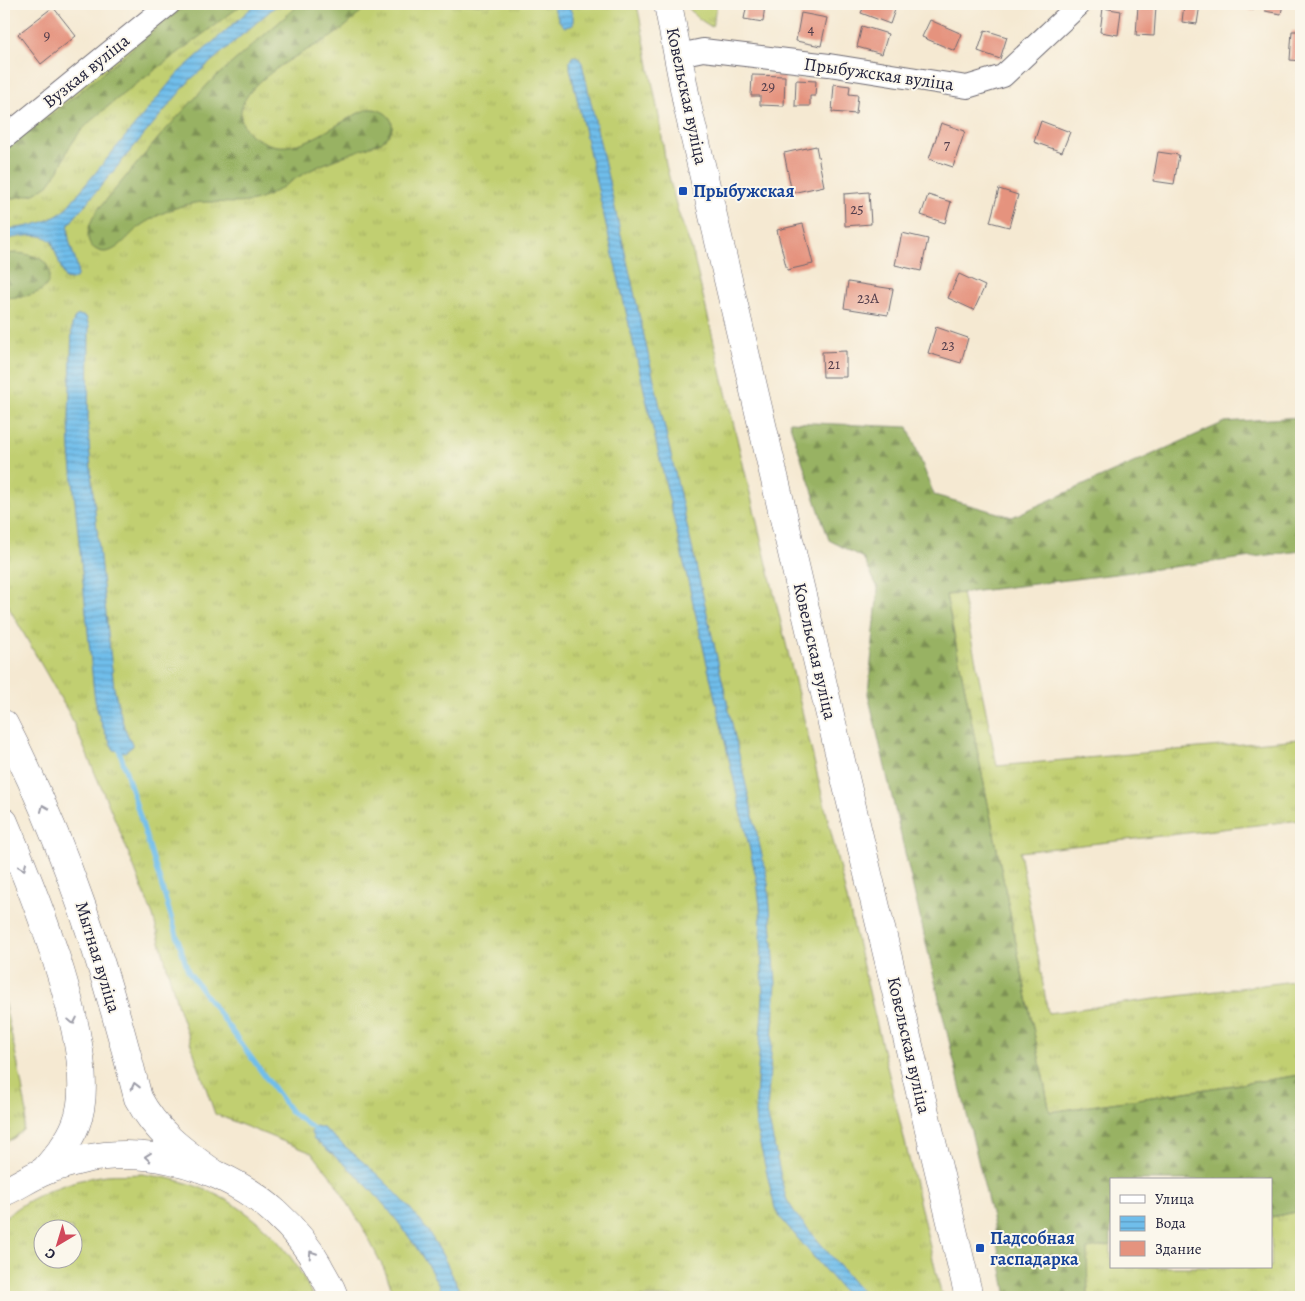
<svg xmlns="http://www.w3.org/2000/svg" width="1305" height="1301" font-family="Alegreya,serif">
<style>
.grass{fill:url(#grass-tufts);stroke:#727856;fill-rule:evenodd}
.forest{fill:url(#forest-firs);stroke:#5d6a4f}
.water{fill:url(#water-rules);stroke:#497093}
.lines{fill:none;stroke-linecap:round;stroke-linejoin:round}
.stream{stroke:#70beeb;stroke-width:5}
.building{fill:#e5937e}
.minor-casing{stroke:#6c6870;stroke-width:24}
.major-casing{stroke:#6c6870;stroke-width:29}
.highway-casing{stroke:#6c6870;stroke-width:29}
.minor{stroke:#fff;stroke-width:22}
.major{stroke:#fff;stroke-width:28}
.highway{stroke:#fff;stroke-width:28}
.oneway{stroke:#9c9ca7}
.transit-dot{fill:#1a4fb4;stroke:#fbf7ec;stroke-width:2}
.labels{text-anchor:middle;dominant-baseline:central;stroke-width:4;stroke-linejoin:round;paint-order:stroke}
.number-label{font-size:15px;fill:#533e4c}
.street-label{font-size:18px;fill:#22223b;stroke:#fbf7ec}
.transit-label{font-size:18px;font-weight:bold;fill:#164399;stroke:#fbf7ec;text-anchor:start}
</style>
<defs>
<pattern id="grass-tufts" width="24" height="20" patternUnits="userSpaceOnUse" patternTransform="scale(1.25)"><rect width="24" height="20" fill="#c1cf71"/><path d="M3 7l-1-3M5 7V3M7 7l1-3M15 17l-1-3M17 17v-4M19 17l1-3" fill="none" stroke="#a6b163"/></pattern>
<pattern id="forest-firs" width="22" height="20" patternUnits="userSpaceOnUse" patternTransform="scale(1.25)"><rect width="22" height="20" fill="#98b263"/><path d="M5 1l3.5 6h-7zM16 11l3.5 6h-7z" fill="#7c9053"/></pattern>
<pattern id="water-rules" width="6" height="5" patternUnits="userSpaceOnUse" patternTransform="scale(1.25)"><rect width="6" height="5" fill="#70beeb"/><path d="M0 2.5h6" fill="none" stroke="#5c9ac0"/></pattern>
</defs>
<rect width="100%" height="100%" fill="#fbf7ec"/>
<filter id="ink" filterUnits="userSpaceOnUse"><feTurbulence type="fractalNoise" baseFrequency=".02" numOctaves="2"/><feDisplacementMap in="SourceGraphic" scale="10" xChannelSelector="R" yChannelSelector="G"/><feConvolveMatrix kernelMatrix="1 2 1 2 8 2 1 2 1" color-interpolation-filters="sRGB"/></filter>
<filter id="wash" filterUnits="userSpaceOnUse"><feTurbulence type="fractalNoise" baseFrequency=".0096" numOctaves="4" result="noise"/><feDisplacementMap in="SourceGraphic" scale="20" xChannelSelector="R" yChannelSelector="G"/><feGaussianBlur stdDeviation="1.12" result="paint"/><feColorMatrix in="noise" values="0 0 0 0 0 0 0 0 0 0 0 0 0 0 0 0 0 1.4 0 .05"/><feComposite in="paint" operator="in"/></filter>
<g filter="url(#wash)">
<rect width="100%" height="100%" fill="#f5e9d2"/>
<g class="grass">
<polygon points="161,4 637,4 659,117 666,165 678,212 692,250 942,1297 395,1297 384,1269 363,1228 333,1179 312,1153 215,1114 178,1007 153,916 119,829 70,715 4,599 4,137"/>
<path d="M686,4H717L712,27C700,20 693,15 686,4Z"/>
<polygon points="962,593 997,766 1299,739 1301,757 1301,820 1020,852 1048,1013 1301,980 1301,1075 1050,1112 946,595"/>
<polygon points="4,1001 17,1060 27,1113 23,1130 14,1138 4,1143"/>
<path d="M142,1174C153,1176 165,1177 176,1180C237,1195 289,1239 313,1297H4V1218C32,1194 70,1180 107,1175C118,1174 130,1175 142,1174ZM72,1228V1258H42V1228Z"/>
<polygon points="1301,1211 1301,1297 1088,1297 1086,1249 1111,1245 1111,1267 1271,1267 1271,1217"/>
</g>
<g class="forest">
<polygon points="187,4 243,4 123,94 92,120 80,132 68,149 59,170 48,185 34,194 4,200 4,151 49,117"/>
<path d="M300,4H367C357,17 345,28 331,37C306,51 211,95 250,134C254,138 259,139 264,142C293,156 323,132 348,119C355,115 361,111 369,109C379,108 394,115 392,128C391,134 386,138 381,142C354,153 325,161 300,176C286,184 272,196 257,200C241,205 223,202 207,202C191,202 177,207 163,213C155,217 147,221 140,226C129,234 115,257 99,251C81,244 89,224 96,212L161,135L210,82Z"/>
<path d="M16,253C30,254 52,258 49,277C49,282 46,287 42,290C31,297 16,297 4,298V254Z"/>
<polygon points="1301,417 1301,551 946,595 1050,1112 1301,1075 1301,1211 1271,1217 1271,1180 1111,1180 1111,1245 1087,1249 1088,1297 1007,1297 994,1226 944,1020 868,694 878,588 863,558 829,540 789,422 908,427 934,495 1012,517 1225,422"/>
</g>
<g class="water">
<path d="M256,4H278L190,80L69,224C64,243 83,266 76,278L72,280L65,279L52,242C41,230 19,238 4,239V229C25,228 45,224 63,212L177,74Z"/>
<path d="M551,4H568L573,16V25L565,27C557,22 557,11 551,4Z"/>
<polygon points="575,56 578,57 582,63 768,882 776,983 767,1112 784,1191 787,1200 797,1216 866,1297 848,1297 779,1216 775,1208 756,1127 755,1113 763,997 760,906 757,881 570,68 570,61 572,57"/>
<path d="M79,315L86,317L89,326L88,428L92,483L114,688L124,727L133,746L125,752L114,750C103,730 97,715 94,693L70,451L69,418L72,325L75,317Z"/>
<path d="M316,1126L323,1128C366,1164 411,1200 439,1249C448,1265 455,1281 462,1297H444C428,1260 396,1216 368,1187C352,1169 332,1154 314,1139L311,1133L314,1127Z"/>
</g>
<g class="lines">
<polyline class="stream" points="118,746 188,971 291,1112 318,1132"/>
</g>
<g id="blocks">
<g class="building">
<polygon points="747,4 765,4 763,22 744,19"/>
<polygon points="865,4 897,4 890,24 861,13"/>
<polygon points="1184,4 1200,4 1197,24 1182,22"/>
<polygon points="1238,4 1255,4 1254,10 1237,7"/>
<polygon points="1266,4 1283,4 1281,14 1265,11"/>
<polygon points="1138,5 1156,6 1154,36 1136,35"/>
<polygon points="53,7 76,36 41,64 18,34"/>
<polygon points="1103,8 1121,11 1118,35 1100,32"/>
<polygon points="801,13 827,18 821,46 796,41"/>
<polygon points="930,20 962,34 955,51 922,37"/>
<polygon points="862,26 888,34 882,54 857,47"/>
<polygon points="985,30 1007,37 1000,59 978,51"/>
<polygon points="1292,31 1301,31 1301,61 1290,60"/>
<polygon points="752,75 785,76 784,106 760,105 760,96 751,96"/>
<polygon points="796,80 816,81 815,96 810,96 810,106 795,106"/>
<polygon points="834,84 850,86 849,94 858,95 856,114 832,112"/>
<polygon points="1041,121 1070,132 1062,152 1034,142"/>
<polygon points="941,123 965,131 953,167 929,159"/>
<polygon points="816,146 824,186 792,193 784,153"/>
<polygon points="1158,152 1179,155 1174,184 1153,181"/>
<polygon points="999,189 1018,195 1009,227 990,222"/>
<polygon points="869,192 871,224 845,226 844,194"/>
<polygon points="928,195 951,202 945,223 921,215"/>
<polygon points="803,224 813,264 787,270 777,230"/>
<polygon points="902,233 928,239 921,271 895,265"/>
<polygon points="959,274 985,286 974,310 948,298"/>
<polygon points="848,282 893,289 888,315 844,308"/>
<polygon points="936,327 968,338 961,363 928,353"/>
<polygon points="846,351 846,377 823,377 822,352"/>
</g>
</g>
</g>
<g filter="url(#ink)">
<use href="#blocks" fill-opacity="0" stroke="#6c6870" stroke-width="1"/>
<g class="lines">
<defs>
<g id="minor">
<polyline points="679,55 703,50 829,65 967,87 1003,76 1080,4"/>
<polyline points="4,138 169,4"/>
</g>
<polyline id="major" points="668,4 688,109 831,719 969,1297"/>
<g id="highway">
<path d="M4,724C65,842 106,968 138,1098C156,1132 181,1150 212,1172"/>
<path d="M4,822C32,888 103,1057 76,1124C69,1142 56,1157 44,1171"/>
<path d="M4,1192C18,1186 30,1177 45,1171C57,1166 72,1162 85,1159C175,1141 275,1186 319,1267C324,1277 331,1286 334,1297"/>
</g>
</defs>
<use href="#minor" class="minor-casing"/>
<use href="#major" class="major-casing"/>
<use href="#highway" class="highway-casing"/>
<use href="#minor" class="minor"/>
<use href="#major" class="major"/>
<use href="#highway" class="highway"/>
</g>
<defs><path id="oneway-chevron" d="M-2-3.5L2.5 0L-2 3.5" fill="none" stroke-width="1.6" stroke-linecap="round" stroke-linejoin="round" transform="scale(1.25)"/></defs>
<g class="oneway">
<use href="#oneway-chevron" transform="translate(44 808) rotate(-113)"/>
<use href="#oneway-chevron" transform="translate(23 867) rotate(67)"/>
<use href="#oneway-chevron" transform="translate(73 1021) rotate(78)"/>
<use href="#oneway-chevron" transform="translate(135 1086) rotate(-104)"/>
<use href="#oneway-chevron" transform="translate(148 1157) rotate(-174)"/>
<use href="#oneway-chevron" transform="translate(312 1254) rotate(-123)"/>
</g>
</g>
<g class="transit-dot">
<rect x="678" y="186" width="10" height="10" rx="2.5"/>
<rect x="975" y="1243" width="10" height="10" rx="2.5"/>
</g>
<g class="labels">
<g class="number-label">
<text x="811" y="29">4</text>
<text x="47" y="35">9</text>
<text x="768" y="86">29</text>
<text x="947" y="145">7</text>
<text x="857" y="209">25</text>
<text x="868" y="298">23А</text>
<text x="948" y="345">23</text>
<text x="834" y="364">21</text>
</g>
<g class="street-label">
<text transform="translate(86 71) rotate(-39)">Вузкая вуліца</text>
<text transform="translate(879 74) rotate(8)">Прыбужская вуліца</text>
<text transform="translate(687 96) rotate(78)">Ковельская вуліца</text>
<text transform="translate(815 651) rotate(77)">Ковельская вуліца</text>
<text transform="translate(98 957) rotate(73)">Мытная вуліца</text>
<text transform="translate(909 1045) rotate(77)">Ковельская вуліца</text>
</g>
<g class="transit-label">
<text x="693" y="191">Прыбужская</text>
<text x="990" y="1238">Падсобная<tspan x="990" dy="21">гаспадарка</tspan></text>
</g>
</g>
<rect width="1305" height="1301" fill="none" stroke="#fbf7ec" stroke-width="20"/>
<rect x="1110" y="1178" width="162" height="90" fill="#fbf7ec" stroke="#a4a2a5"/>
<rect x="1120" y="1195" width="25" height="8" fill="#ffffff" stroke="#a4a2a5"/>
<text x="1155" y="1204" font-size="15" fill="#22223b">Улица</text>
<rect x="1120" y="1216" width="25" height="15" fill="url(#water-rules)" stroke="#a4a2a5"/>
<text x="1155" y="1228" font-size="15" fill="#22223b">Вода</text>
<rect x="1120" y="1241" width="25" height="15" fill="#e5937e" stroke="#a4a2a5"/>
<text x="1155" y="1254" font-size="15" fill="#22223b">Здание</text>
<g transform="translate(58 1244) rotate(218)"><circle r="24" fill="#fbf7ec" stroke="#a4a2a5"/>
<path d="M0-4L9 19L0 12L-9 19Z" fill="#d1495b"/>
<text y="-8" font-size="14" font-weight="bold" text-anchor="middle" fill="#22223b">С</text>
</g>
</svg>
